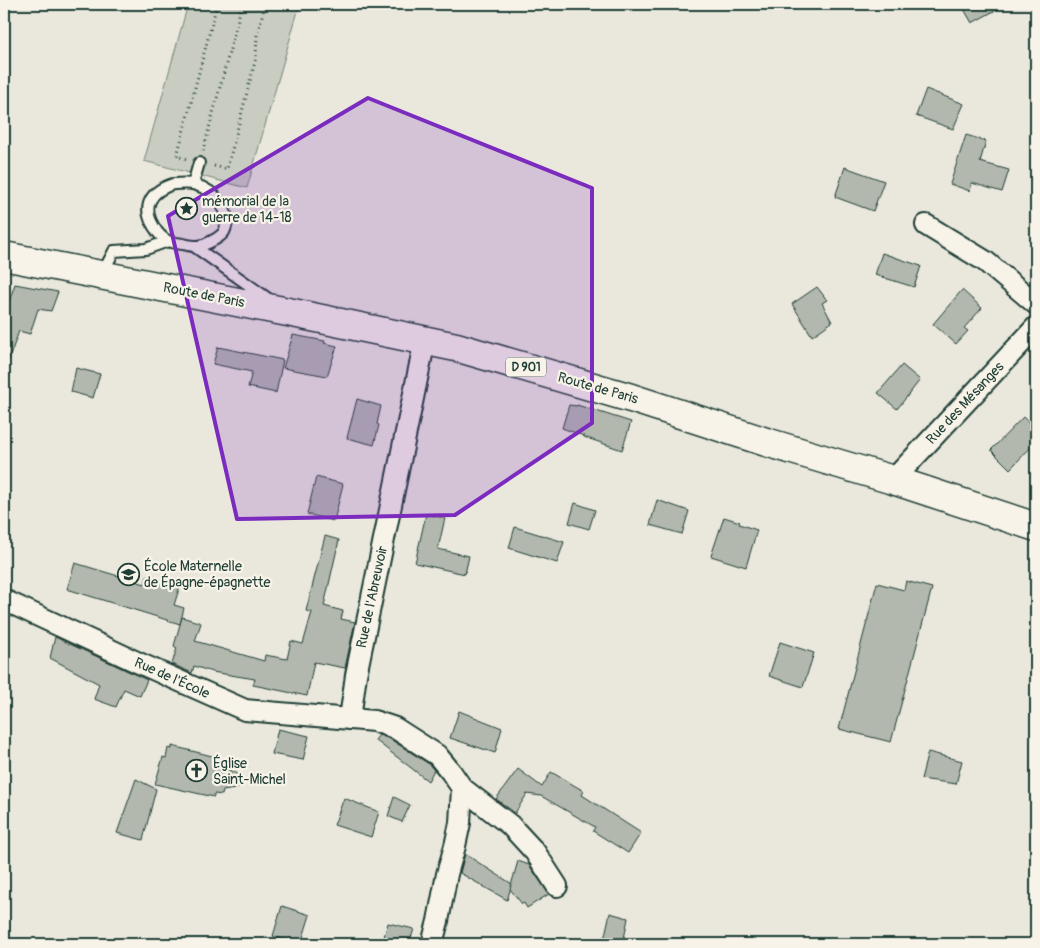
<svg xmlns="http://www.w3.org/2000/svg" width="1040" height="948" font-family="Pangolin,sans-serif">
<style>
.green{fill:#c8ccc1;stroke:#74847a}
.building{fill:#b2b8ae;stroke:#1f3d34}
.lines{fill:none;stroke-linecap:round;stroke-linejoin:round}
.service-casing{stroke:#1f3d34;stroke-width:14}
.minor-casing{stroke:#1f3d34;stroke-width:24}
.primary-casing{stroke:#1f3d34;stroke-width:31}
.path{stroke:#1f3d34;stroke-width:3;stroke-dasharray:1 4;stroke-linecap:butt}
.service{stroke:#f7f3e8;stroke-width:10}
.minor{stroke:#f7f3e8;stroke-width:20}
.primary{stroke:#f7f3e8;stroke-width:28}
.marked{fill:#7b2cbf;fill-opacity:0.2;stroke:#7b2cbf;stroke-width:4;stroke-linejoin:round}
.labels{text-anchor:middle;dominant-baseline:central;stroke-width:4.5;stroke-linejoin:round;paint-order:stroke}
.shield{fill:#f7f3e8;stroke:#60746a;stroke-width:1}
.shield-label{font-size:12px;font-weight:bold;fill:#1f3d34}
.poi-label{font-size:14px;fill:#1f3d34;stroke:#f7f3e8;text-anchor:start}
.street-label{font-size:14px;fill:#1f3d34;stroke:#f7f3e8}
</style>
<rect width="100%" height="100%" fill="#eae8dd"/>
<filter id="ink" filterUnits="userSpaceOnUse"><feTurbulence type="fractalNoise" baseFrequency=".02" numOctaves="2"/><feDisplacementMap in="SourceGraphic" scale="10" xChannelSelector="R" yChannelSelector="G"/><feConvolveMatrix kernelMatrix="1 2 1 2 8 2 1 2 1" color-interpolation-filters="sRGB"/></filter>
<g filter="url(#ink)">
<polygon class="green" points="188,4 300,4 247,188 144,161"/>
<g class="building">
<polygon points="961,4 1007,4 972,23"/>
<polygon points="926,89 964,104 953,129 916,116"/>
<polygon points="966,135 986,141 980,162 1009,170 1002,192 972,183 970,191 950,184"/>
<polygon points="845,167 884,181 873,211 835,197"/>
<polygon points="882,253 921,266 914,287 875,275"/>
<polygon points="15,284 58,292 51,311 38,309 30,334 19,331 6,367 4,367 4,316"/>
<polygon points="817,287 827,300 822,303 832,322 812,336 792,304"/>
<polygon points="962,290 982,308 964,328 968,331 956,344 933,324"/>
<polygon points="293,335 325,341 324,343 337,346 327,376 283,368"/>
<polygon points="218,347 283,360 276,393 248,387 252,372 213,364"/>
<polygon points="902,365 920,380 897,409 878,393"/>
<polygon points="76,368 100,374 93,398 71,392"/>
<polygon points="357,399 381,406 377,424 379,425 374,445 347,438"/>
<polygon points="569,405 577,406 577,405 631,422 622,450 584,437 584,436 562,428"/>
<polygon points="1023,417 1036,429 1036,442 1010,469 991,450"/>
<polygon points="316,477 343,484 334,521 307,514"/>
<polygon points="657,500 689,511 682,534 650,525"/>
<polygon points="575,503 595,510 589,529 569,523"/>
<polygon points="426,514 445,518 438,549 469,556 465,574 415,563"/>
<polygon points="724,517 740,522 739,524 757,530 746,567 711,556"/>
<polygon points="515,527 564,542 557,563 509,548"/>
<polygon points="325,536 339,540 324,606 343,611 341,619 355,622 345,668 314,662 307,696 253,685 255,679 212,672 194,666 192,673 172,664 177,648 174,646 182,617 201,623 195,641 264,661 265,655 287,659 291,641 303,644 312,612 306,611"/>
<polygon points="75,563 145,584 147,576 180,586 174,605 184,608 180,624 67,589"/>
<polygon points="906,581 932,588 891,742 839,729 877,583 904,590"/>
<polygon points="55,637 147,680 140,696 124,689 116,707 94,699 99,684 50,658"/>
<polygon points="780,642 814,653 803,687 769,676"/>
<polygon points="459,711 502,728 495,753 450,738"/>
<polygon points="278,729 309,736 303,760 272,754"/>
<polygon points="379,735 390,739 429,764 434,770 428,781 375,740"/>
<polygon points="172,746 220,758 219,761 223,762 221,768 235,772 239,775 243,784 235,789 223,791 222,795 214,794 214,797 155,784 163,757 166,758 168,748 172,749"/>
<polygon points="928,752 962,761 956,784 921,779"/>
<polygon points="518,769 542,787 551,772 584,791 582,795 641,833 628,853 593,831 595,827 541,796 527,794 515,813 496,799"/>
<polygon points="136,779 156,789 143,840 117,833"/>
<polygon points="394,797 410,805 402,822 388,816"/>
<polygon points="344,798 379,812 371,837 334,825"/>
<polygon points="465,854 512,884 507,900 460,873"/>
<polygon points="518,861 529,865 549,894 527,908 524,903 522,904 510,889"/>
<polygon points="282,906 310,915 301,944 297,944 273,936"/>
<polygon points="610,913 628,918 623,944 603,944"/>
<polygon points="388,923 414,929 409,944 382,944"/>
</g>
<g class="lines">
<defs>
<g id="service">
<path d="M173,184C180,184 189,182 196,185C214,190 234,212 224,232C221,236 216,239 212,241C202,247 194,247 183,244C178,243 172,243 168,241C162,238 157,232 154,227C141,206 151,191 173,184Z"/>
<polyline points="193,184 199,163"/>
<polyline points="195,247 270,300"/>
<polyline points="102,274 114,251 146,249 168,241"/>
</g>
<g id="minor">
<polyline points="926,225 985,261 1036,304"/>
<polyline points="893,480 1036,327"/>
<polyline points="4,600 139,663 245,710 374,721 395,728 437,755 451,772 462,788 460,823 455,846 447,874 438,921 432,944"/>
<polyline points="350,719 356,675 425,340"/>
<polyline points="462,788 510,825 535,852 557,886"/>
</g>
<polyline id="primary" points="4,256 288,312 456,347 631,398 766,442 893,480 1036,527"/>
</defs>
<use href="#service" class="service-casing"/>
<use href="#minor" class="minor-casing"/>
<use href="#primary" class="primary-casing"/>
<g class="path">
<polyline points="203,151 242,4"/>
<polyline points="186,159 177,156 217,4"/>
<polyline points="214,166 227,169 256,58 257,36 265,4"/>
</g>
<use href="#service" class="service"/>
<use href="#minor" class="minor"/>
<use href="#primary" class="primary"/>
</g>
</g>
<path class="marked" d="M368,98L592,188V423L455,515L237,519L168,216Z"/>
<defs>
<symbol id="sight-ring" viewBox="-11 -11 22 22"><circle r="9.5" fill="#f7f3e8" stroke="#1f3d34" stroke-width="1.5"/><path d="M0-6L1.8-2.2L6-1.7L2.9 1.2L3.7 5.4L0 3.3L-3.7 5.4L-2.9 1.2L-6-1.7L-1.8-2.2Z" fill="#1f3d34"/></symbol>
<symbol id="school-ring" viewBox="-11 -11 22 22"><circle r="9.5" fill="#f7f3e8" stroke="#1f3d34" stroke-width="1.5"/><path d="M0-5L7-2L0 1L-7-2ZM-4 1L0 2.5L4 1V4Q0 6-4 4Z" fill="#1f3d34"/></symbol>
<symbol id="church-ring" viewBox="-11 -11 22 22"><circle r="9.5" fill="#f7f3e8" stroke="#1f3d34" stroke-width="1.5"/><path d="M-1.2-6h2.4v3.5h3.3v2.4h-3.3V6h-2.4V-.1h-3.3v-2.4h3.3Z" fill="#1f3d34"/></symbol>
</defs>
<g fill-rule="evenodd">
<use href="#sight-ring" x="174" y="196" width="25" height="25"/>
<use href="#school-ring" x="116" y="562" width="25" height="25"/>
<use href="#church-ring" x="184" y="758" width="25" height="25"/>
</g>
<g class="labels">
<rect class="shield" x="506" y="357.5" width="40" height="19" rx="4"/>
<g class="shield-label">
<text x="526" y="367">D 901</text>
</g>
<g class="poi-label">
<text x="202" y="201">mémorial de la<tspan x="202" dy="16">guerre de 14-18</tspan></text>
<text x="144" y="566">École Maternelle<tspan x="144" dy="16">de Épagne-épagnette</tspan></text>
<text x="213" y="763">Église<tspan x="213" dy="16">Saint-Michel</tspan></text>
</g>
<g class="street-label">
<text transform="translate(204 295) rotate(11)">Route de Paris</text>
<text transform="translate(598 388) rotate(16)">Route de Paris</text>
<text transform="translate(965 403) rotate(-47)">Rue des Mésanges</text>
<text transform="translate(372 597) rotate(-78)">Rue de l'Abreuvoir</text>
<text transform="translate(172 678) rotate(24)">Rue de l'École</text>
</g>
</g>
<rect width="1040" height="948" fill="none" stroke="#f7f3e8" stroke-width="20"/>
<rect x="10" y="10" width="1020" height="928" fill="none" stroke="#1f3d34" stroke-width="2" filter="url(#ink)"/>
</svg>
